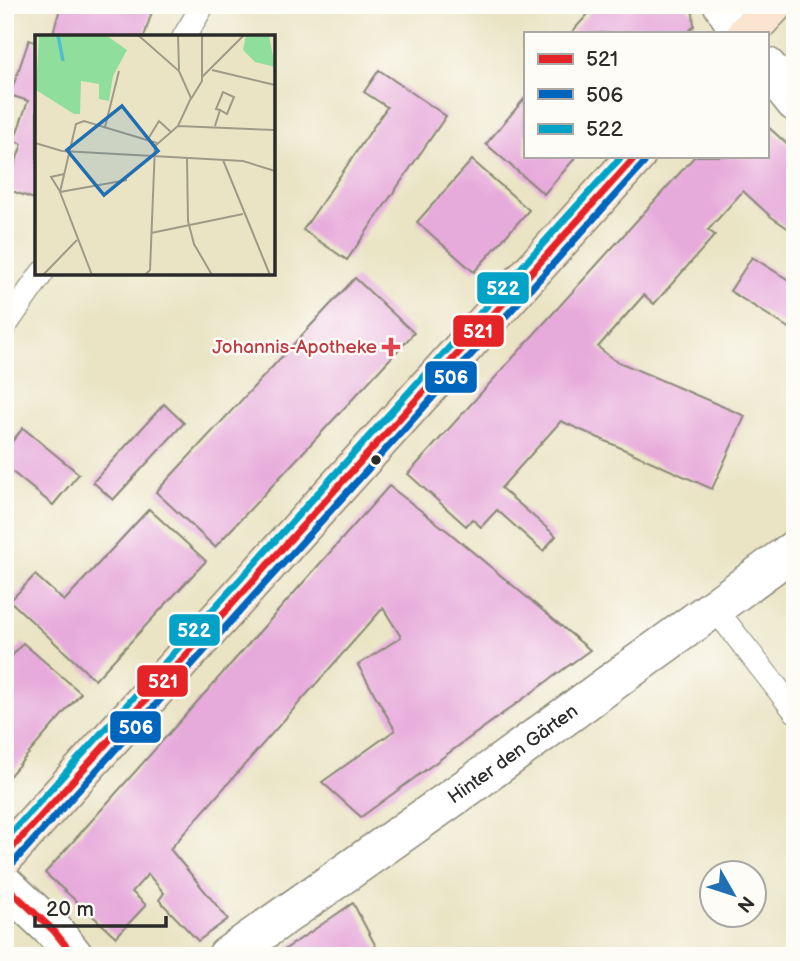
<svg xmlns="http://www.w3.org/2000/svg" width="800" height="961" font-family="'Balsamiq Sans',sans-serif">
<style>
.building{fill:#e7abdb}
.lines{fill:none;stroke-linecap:round;stroke-linejoin:round}
.service-casing{stroke:#8a8878;stroke-width:25}
.minor-casing{stroke:#8a8878;stroke-width:41}
.secondary-casing{stroke:#8a8878;stroke-width:41}
.service{stroke:#fff;stroke-width:23}
.minor{stroke:#fff;stroke-width:38}
.secondary{stroke:#fce5d0;stroke-width:38}
.bus-1-casing{stroke:#fdfcf7;stroke-width:12}
.bus-2-casing{stroke:#fdfcf7;stroke-width:12}
.bus-3-casing{stroke:#fdfcf7;stroke-width:12}
.bus-1{stroke:#e52428;stroke-width:7}
.bus-2{stroke:#0065bd;stroke-width:7}
.bus-3{stroke:#02a3c6;stroke-width:7}
.health-dot{fill:#e0444e;stroke:#fdfcf7;stroke-width:2.5}
.bus-dot{fill:#2b2b2b;stroke:#fdfcf7;stroke-width:2.5}
.labels{text-anchor:middle;dominant-baseline:central;stroke-width:5;stroke-linejoin:round;paint-order:stroke}
.health-label{font-size:19px;fill:#be3a42;stroke:#fdfcf7;text-anchor:end}
.street-label{font-size:19px;fill:#2b2b2b;stroke:#fdfcf7}
.inset-river{fill:none;stroke:#51becc;stroke-width:3.5}
.inset-road{fill:none;stroke:#9e9a87;stroke-width:2}
.view{fill:#1f6fb2;fill-opacity:0.15;stroke:#1f6fb2;stroke-width:3.5}
.inset-edge{fill:none;stroke:#2b2b2b;stroke-width:3.5}
.line-badge{stroke:#fdfcf7;stroke-width:2.5}
.badge-label{font-size:19px;text-anchor:middle;font-weight:bold;fill:#fff}
</style>
<rect width="100%" height="100%" fill="#fdfcf7"/>
<filter id="ink" filterUnits="userSpaceOnUse"><feTurbulence type="fractalNoise" baseFrequency=".0143" numOctaves="2"/><feDisplacementMap in="SourceGraphic" scale="14" xChannelSelector="R" yChannelSelector="G"/><feConvolveMatrix kernelMatrix="1 2 1 2 8 2 1 2 1" color-interpolation-filters="sRGB"/></filter>
<filter id="wash" filterUnits="userSpaceOnUse"><feTurbulence type="fractalNoise" baseFrequency=".00686" numOctaves="4" result="noise"/><feDisplacementMap in="SourceGraphic" scale="28" xChannelSelector="R" yChannelSelector="G"/><feGaussianBlur stdDeviation="1.57" result="paint"/><feColorMatrix in="noise" values="0 0 0 0 0 0 0 0 0 0 0 0 0 0 0 0 0 1.4 0 .05"/><feComposite in="paint" operator="in"/></filter>
<g filter="url(#wash)">
<rect width="100%" height="100%" fill="#eae4c5"/>
<g id="blocks">
<g class="building">
<polygon points="61,5 154,5 144,37 52,37"/>
<polygon points="596,5 685,5 693,13 694,26 687,33 571,33"/>
<polygon points="29,40 37,43 37,200 6,189 22,144 14,141 28,101 10,95"/>
<polygon points="379,70 446,116 347,260 303,230 387,107 364,92"/>
<polygon points="525,98 525,156 577,156 544,194 486,144"/>
<polygon points="767,126 795,151 795,233 770,216 743,191 708,230 715,235 654,304 644,295 598,347 614,360 745,416 712,489 561,421 501,488 556,536 543,551 497,510 481,527 472,519 466,526 408,474 695,156 767,156"/>
<polygon points="472,160 529,210 474,272 417,222"/>
<polygon points="752,257 795,284 795,332 730,291"/>
<polygon points="355,278 414,333 215,547 156,492"/>
<polygon points="164,404 184,423 113,500 93,482"/>
<polygon points="23,428 79,474 53,505 5,466 5,450"/>
<polygon points="389,486 450,533 590,650 361,817 322,782 395,730 358,665 401,637 383,608 170,849 228,919 198,941 159,900 164,893 148,874 132,892 146,905 116,937 45,873"/>
<polygon points="149,509 206,561 95,680 10,601 35,575 64,601"/>
<polygon points="23,643 81,693 5,781 5,664"/>
<polygon points="353,903 381,956 275,956 318,927"/>
</g>
</g>
</g>
<g filter="url(#ink)">
<use href="#blocks" fill-opacity="0" stroke="#8a8878" stroke-width="2"/>
<g class="lines">
<defs>
<g id="service">
<polyline points="184,37 203,5"/>
<polyline points="5,326 42,273"/>
<polyline points="713,606 795,711"/>
</g>
<g id="minor">
<polyline points="723,5 741,33"/>
<polyline points="767,67 795,102"/>
<polyline points="5,885 54,931 74,956"/>
<path id="s1" d="M227,956L472,784L795,549"/>
</g>
<g id="secondary">
<polyline points="747,33 773,5"/>
<polyline points="5,856 636,156"/>
</g>
</defs>
<use href="#service" class="service-casing"/>
<use href="#minor" class="minor-casing"/>
<use href="#secondary" class="secondary-casing"/>
<use href="#service" class="service"/>
<use href="#minor" class="minor"/>
<use href="#secondary" class="secondary"/>
<defs>
<g id="bus-1">
<polyline points="5,856 636,156"/>
<polyline points="5,885 54,931 74,956"/>
</g>
<polyline id="bus-2" points="13,863 644,163"/>
<polyline id="bus-3" points="5,840 622,156"/>
</defs>
<use href="#bus-1" class="bus-1-casing"/>
<use href="#bus-2" class="bus-2-casing"/>
<use href="#bus-3" class="bus-3-casing"/>
<use href="#bus-1" class="bus-1"/>
<use href="#bus-2" class="bus-2"/>
<use href="#bus-3" class="bus-3"/>
</g>
</g>
<path class="health-dot" d="M387.5 336.5h7v7h7v7h-7v7h-7v-7h-7v-7h7z"/>
<circle class="bus-dot" cx="376" cy="460" r="6"/>
<g class="labels">
<g class="health-label">
<text x="377" y="347">Johannis-Apotheke</text>
</g>
<g class="street-label">
<text stroke="none"><textPath href="#s1" startOffset="350">Hinter den Gärten</textPath></text>
</g>
</g>
<g transform="translate(35 35)">
<rect width="240" height="240" fill="#eae4c5"/>
<path d="M4,0H71L92,15L78,41L74,66L64,64V49L46,46L45,79H39L1,55ZM211,0H234L240,32L220,27L208,15Z" fill="#90de9c"/>
<path class="inset-river" d="M23,0L28,26"/>
<path class="inset-road" d="M103,0L144,36L156,63L143,91L120,111L115,235L110,240M143,0L144,35M177,35L240,50M167,42L209,0M156,64L167,46V0M143,91L240,95M180,91L185,75L192,79L199,62L188,57L181,74L185,75M70,92L84,36M113,104L124,86L136,97M0,108L27,116L208,126L240,136M152,123L153,186L159,209L177,240M188,125L235,240M25,157L92,145M26,158L16,142L29,139M116,198L208,179M8,240L42,205M57,240L25,157L41,89L49,86L122,108"/>
<path class="view" d="M87,71L123,116L69,160L32,115Z"/>
<rect width="240" height="240" class="inset-edge"/>
</g>
<g class="line-badge">
<rect x="476" y="271" width="54" height="34" rx="7" fill="#02a3c6"/>
<rect x="452" y="314" width="53" height="34" rx="7" fill="#e52428"/>
<rect x="424" y="360" width="54" height="34" rx="7" fill="#0065bd"/>
<rect x="168" y="613" width="53" height="34" rx="7" fill="#02a3c6"/>
<rect x="136" y="664" width="53" height="34" rx="7" fill="#e52428"/>
<rect x="109" y="710" width="53" height="34" rx="7" fill="#0065bd"/>
</g>
<g class="badge-label">
<text x="503" y="295">522</text>
<text x="478" y="338">521</text>
<text x="451" y="384">506</text>
<text x="194" y="637">522</text>
<text x="163" y="688">521</text>
<text x="136" y="734">506</text>
</g>
<rect width="800" height="961" fill="none" stroke="#fdfcf7" stroke-width="28"/>
<rect x="524" y="32" width="245" height="126" fill="#fdfcf7" stroke="#a9a8a5" stroke-width="2"/>
<rect x="538" y="54" width="35" height="10" fill="#e52428" stroke="#a9a8a5" stroke-width="2"/>
<text x="586" y="66" font-size="21" fill="#2b2b2b">521</text>
<rect x="538" y="89" width="35" height="10" fill="#0065bd" stroke="#a9a8a5" stroke-width="2"/>
<text x="586" y="102" font-size="21" fill="#2b2b2b">506</text>
<rect x="538" y="124" width="35" height="10" fill="#02a3c6" stroke="#a9a8a5" stroke-width="2"/>
<text x="586" y="136" font-size="21" fill="#2b2b2b">522</text>
<g transform="translate(733 894) rotate(129)"><circle r="33" fill="#fdfcf7" stroke="#a9a8a5" stroke-width="2"/>
<path d="M0-5L12 26L0 18L-12 26Z" fill="#1f6fb2"/>
<text y="-10" font-size="19" font-weight="bold" text-anchor="middle" fill="#2b2b2b">N</text>
</g>
<path d="M35 916v10h131v-10" fill="none" stroke="#2b2b2b" stroke-width="3.5"/>
<text x="46" y="916" font-size="21" fill="#2b2b2b" stroke="#fdfcf7" stroke-width="5" paint-order="stroke">20 m</text>
</svg>
